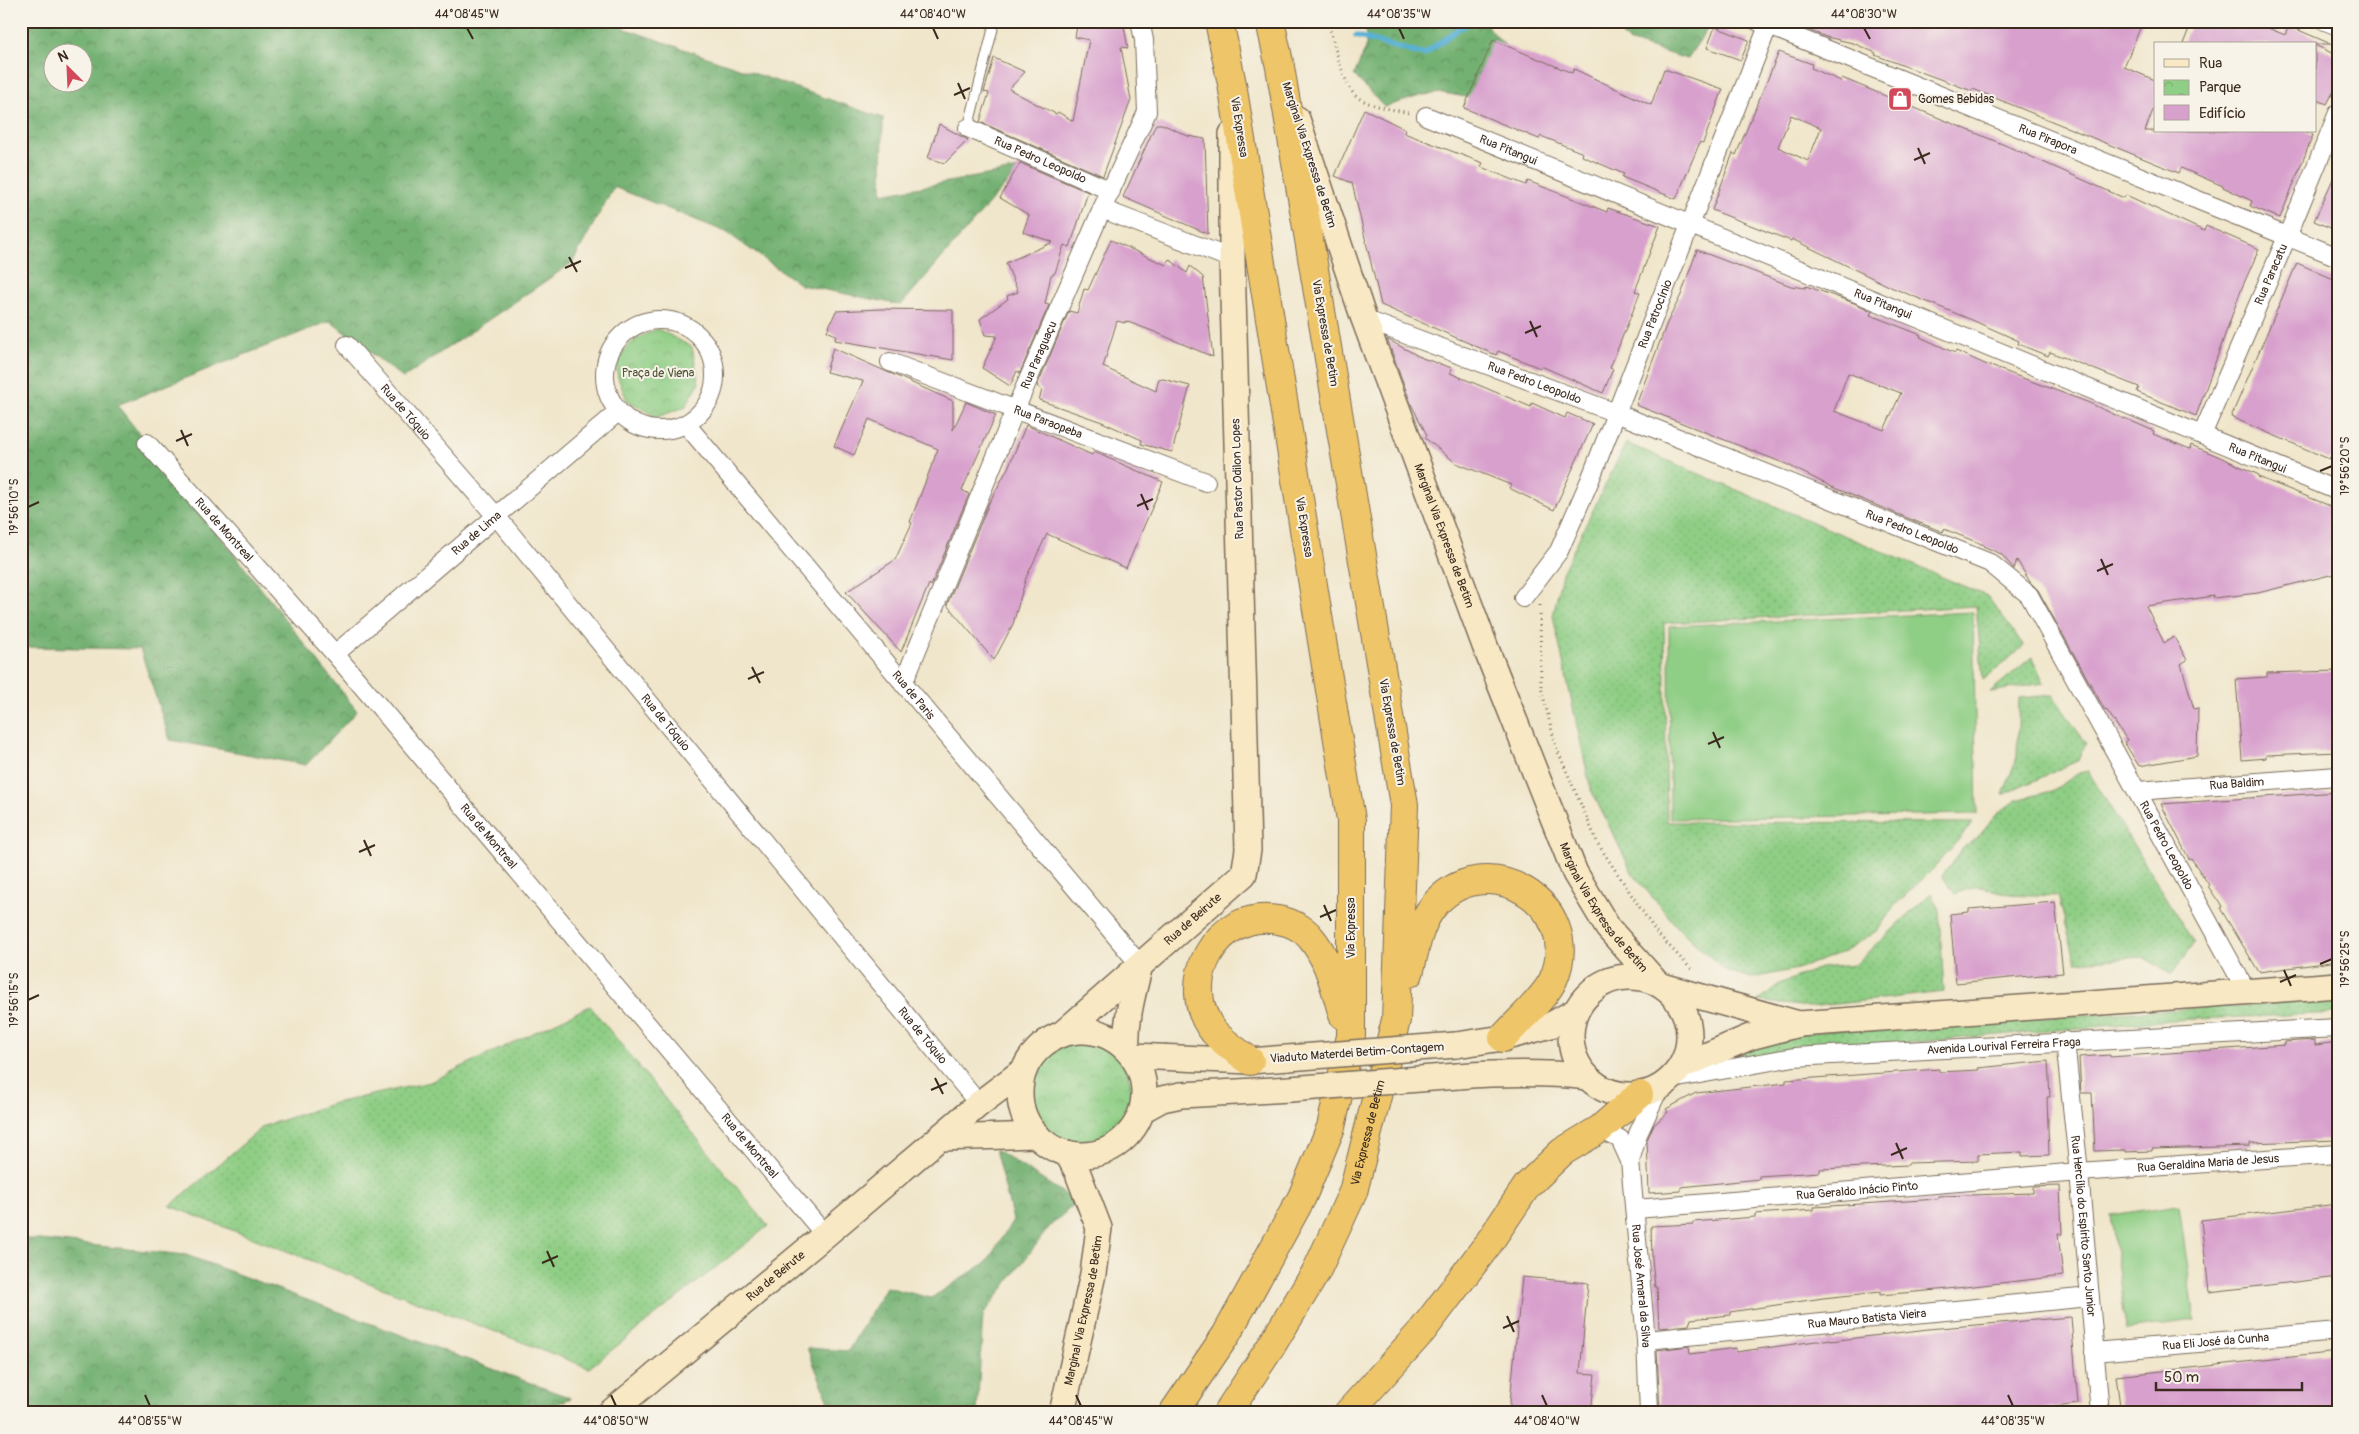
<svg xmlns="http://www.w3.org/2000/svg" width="2359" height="1434" font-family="Pangolin,sans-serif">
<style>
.grass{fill:url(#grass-dots);stroke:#657c52}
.forest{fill:url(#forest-crowns);stroke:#576e48;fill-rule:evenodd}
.park{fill:url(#park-crowns);stroke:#657c52}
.pitch{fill:#8fce85;stroke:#657c52}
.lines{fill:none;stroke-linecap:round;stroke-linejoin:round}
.stream{stroke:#58b1d5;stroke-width:5.5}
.building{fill:#d8a0cd;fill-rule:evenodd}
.lane-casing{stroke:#7a6c5b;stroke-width:11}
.street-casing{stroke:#7a6c5b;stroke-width:20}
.secondary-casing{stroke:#7a6c5b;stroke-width:28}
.highway-casing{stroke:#7a6c5b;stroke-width:30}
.path{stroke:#7a6c5b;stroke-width:3;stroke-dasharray:1 4;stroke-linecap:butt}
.lane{stroke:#fff;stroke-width:9}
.street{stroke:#fff;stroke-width:18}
.secondary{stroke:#f8e8c3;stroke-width:25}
.highway{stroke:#eec569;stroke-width:28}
.secondary-bridge-casing{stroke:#7a6c5b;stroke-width:28;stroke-linecap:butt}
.secondary-bridge{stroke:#f8e8c3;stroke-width:25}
.ticks{fill:none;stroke:#3b2a1e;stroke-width:2}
.labels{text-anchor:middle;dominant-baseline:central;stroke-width:4;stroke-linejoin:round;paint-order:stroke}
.poi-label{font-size:12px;fill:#3b2a1e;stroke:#f7f3e8;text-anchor:start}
.street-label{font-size:12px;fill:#3b2a1e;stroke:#f7f3e8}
.park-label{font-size:12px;fill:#505338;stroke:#f7f3e8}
.neatline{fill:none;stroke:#3b2a1e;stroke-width:2}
.ticks-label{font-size:12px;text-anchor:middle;fill:#3b2a1e}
</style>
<defs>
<pattern id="grass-dots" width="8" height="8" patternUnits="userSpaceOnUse" patternTransform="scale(1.25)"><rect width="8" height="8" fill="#8fce85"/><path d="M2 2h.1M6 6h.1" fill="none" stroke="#7cb172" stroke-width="1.8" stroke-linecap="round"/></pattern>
<pattern id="forest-crowns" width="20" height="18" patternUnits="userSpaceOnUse" patternTransform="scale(1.25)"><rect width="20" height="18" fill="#73b172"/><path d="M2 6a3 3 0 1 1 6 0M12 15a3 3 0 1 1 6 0" fill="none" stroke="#60905d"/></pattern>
<pattern id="park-crowns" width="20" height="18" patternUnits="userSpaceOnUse" patternTransform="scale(1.25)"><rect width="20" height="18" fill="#8fce85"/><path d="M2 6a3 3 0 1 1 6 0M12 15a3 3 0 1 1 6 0" fill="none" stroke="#7cb172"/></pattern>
</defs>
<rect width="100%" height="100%" fill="#f7f3e8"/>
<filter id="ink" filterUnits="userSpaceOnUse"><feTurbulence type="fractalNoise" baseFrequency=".02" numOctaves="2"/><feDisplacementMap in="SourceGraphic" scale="10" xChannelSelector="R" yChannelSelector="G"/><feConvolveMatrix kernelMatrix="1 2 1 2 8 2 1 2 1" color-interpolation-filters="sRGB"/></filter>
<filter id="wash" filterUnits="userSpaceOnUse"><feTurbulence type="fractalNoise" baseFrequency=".0096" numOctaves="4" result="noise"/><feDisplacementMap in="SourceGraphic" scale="20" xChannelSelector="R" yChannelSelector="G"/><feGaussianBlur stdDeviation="1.12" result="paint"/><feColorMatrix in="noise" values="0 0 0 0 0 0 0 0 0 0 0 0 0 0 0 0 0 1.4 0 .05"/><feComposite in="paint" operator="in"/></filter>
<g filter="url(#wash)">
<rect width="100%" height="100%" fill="#f0e6cb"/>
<g class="grass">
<polygon points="1626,443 1987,596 2024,646 1983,680 1976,606 1664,623 1667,822 1973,823 1933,869 1894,906 1878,930 1843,952 1797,969 1752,978 1726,971 1680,930 1633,874 1591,790 1553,616 1562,573"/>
<polygon points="2032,657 2044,683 1990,692"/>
<polygon points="2053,695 2086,744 2077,761 2003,795 2017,757 2019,698"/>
<polygon points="2088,771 2194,943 2172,974 2143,957 2076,962 2058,896 2010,894 1977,886 1955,894 1942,876 1964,847 1980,835 1997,814 2016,800 2052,791 2079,773"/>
<polygon points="1931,893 1939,910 1944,992 1809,1007 1758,1001 1779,984 1820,968 1855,965"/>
<polygon points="2338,1000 2338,1013 2173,1020 1789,1053 1701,1067 1791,1035 1842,1029"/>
<polygon points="590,1006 768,1226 589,1368 170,1206 264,1126 335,1103 430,1082"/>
</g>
<g class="forest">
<path d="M21,21H603L883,118L882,194L1019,169L901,305L801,285L726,232L614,187L572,263L403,378L330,321L117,405L357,711L306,765L170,740L140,649L21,647ZM52,52H82V82H52Z"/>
<polygon points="1366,21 1493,21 1487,26 1513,54 1477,99 1443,93 1423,95 1384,107 1354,75 1366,48"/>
<polygon points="1567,21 1623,21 1621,25 1627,21 1697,21 1708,28 1687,59 1628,41 1609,23"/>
<polygon points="995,1149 1077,1202 1050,1226 983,1315 977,1413 777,1413 831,1406 807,1348 848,1351 886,1287 931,1298 987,1262 1013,1220"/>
<polygon points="21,1238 186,1255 571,1398 535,1413 21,1413"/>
</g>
<g class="park">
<path d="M658,329L692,347L699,383L685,407L657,417L627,400C624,392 617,379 617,371C619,346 638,337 658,329Z"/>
<circle cx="1082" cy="1093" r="50"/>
</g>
<g class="pitch">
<polygon points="1973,612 1977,814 1670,819 1669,626"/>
<polygon points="2179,1205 2195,1320 2126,1329 2111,1215"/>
</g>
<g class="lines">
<polyline class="stream" points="1356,36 1424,55 1456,30 1474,21"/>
</g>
<g id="blocks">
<g class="building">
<polygon points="1078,21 1123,21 1128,48 1121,47 1131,100 1103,176 980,122 989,93 984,92 994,58 1025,72 1009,89 1038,105 1056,114 1058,112 1073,121 1089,40 1075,37"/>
<polygon points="1786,21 2143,21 2124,67 2155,80 2155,105 2145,131 2305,131 2313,135 2280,218 2250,206 2252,201 2223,187 2223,186 2181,168 2179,173 1973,89 1972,91 1875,55 1876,53 1853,43 1826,37"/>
<polygon points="2192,21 2251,21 2285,35 2289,26 2331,44 2183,44"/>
<polygon points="1715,27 1749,40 1741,60 1707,48"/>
<polygon points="1493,40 1572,73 1574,69 1651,105 1664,69 1723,89 1703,143 1700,142 1676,199 1622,177 1624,174 1582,156 1583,153 1541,136 1539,139 1464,108"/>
<polygon points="2315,45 2338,56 2338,83 2327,104 2315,99"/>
<path d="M1779,52L1812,64L1811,68L1841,81L1842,78L2007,146L2124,198L2126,195L2204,231L2206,226L2259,249L2241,290L2196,416L2137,392L2139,387L2096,370L2050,352L2048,356L2018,344L2019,341L1972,320L1893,288L1792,239L1791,241L1712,210L1733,153L1736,155ZM1791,115L1821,128L1808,161L1778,147Z"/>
<polygon points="1364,109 1405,129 1404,133 1483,163 1481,167 1526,185 1528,181 1607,212 1608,208 1660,226 1635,291 1640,293 1610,368 1613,369 1603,393 1541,366 1540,368 1498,351 1496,355 1381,305 1352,183 1335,176"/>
<polygon points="939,124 968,140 945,163 928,158"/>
<polygon points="1156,124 1162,124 1188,136 1205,139 1208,234 1123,197"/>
<polygon points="1020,163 1088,192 1070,247 1064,245 1055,273 1051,275 1045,304 1049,305 1020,373 1017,371 1010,386 982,368 997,336 985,335 980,319 1008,299 1007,296 1018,292 1006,263 1053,242 1023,232 1029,215 1000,198"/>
<polygon points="2338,168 2338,231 2314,221"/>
<polygon points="1111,240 1166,265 1169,259 1187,273 1190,266 1203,277 1213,357 1155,332 1125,321 1125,323 1117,321 1103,367 1156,391 1159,378 1190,386 1172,452 1141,444 1142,440 1102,422 1039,400 1042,390 1037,386 1069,311 1077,313 1084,289 1088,290"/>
<path d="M1697,250L1791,286L1805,288L1806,286L1854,303L1872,311L1870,315L1921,335L1920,337L1955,353L1956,351L1985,364L2087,402L2124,419V418L2154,431L2153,434L2190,449L2191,445L2220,457L2259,475L2258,477L2338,509V573L2258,593L2213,598L2214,596L2146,606L2164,643L2174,637L2187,660L2181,664L2194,709L2198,708L2197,756L2139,766L2124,742L2127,740L2106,709L2105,710L2038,590L2030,582L2017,560L2014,569L2001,554L1983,546L1984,545L1944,529L1943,532L1900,515L1832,487L1786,464L1636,405L1667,323L1681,295ZM1848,373L1901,393L1884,430L1834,411Z"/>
<polygon points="2297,263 2338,281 2338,460 2330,457 2329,459 2231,417"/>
<polygon points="881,309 953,310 953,360 835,340 836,335 827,331 836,311"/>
<polygon points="1387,339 1422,358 1452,368 1450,373 1531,407 1532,403 1565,418 1567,413 1593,424 1554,510 1509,488 1511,485 1456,463 1425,438 1427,435 1412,406"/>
<polygon points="833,348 953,401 953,430 966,402 996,415 962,490 969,494 931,586 929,584 901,652 846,592 895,560 912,523 910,522 938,449 869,419 854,455 834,446 863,381 826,372"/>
<polygon points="1026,425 1092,455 1094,452 1163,482 1126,568 1047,534 1026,578 1013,624 994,660 947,605 989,503 1008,468"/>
<polygon points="2338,671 2338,752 2266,755 2266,758 2242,760 2236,679 2267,677 2267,673"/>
<polygon points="2338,792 2338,961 2259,972 2220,908 2222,907 2208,886 2209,885 2191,858 2189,859 2161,804"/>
<polygon points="2055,902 2063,973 1956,983 1950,914 1969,912 1969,909"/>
<polygon points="2315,1040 2315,1045 2338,1042 2338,1140 2250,1143 2250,1146 2152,1149 2152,1151 2125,1152 2125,1150 2095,1151 2092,1093 2081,1093 2079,1057 2110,1055 2110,1057 2285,1045 2285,1042"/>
<polygon points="2048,1061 2050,1097 2047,1097 2049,1155 2022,1156 2022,1152 1978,1154 1978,1161 1908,1163 1908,1165 1820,1169 1820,1172 1759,1176 1759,1179 1681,1187 1681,1191 1649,1193 1647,1140 1653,1126 1668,1112 1666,1109 1696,1093 1786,1083 1786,1080 1939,1069 1939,1072 1979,1070 1978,1068"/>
<polygon points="2060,1186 2062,1234 2058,1234 2063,1276 1938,1290 1880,1295 1880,1292 1823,1298 1730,1312 1730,1315 1691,1319 1689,1325 1659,1328 1657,1287 1655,1287 1652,1259 1651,1226 1693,1224 1693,1222 1755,1217 1755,1214 1814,1210 1814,1207 1938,1199 1938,1196 2033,1193 2033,1187"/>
<polygon points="2338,1204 2338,1277 2209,1292 2201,1220"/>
<polygon points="1522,1277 1588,1283 1580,1373 1595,1374 1591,1413 1509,1413"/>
<polygon points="2071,1317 2078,1404 2025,1411 2025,1409 1988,1412 1988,1410 1958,1413 1660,1413 1657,1350 1689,1346 1690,1354 1736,1348 1736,1352 1831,1339 1831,1341 1928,1329"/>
<polygon points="2338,1352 2338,1413 2121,1413 2116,1376"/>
</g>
</g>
</g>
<g filter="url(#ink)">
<use href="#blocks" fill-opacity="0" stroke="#7a6c5b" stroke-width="1"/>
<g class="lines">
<defs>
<polyline id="lane" points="968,128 995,21"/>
<g id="street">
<path id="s1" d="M1757,21L2338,257"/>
<polyline points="2325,21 2338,26"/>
<path id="s2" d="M1426,116L2338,491"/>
<path id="s3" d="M968,128L1111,191"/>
<polyline points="1102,209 1232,259"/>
<path id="s4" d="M1364,319L1616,413L1990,563L2029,595L2247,992"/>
<circle cx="660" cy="375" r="55"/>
<path id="s5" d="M347,345L496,516L979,1104"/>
<path id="s6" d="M890,362L1206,482"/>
<path id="s7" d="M686,424L1140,965"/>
<path id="s8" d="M2202,435L2287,237L2338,113"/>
<path id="s9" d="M147,443L335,654L825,1235"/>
<path id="s10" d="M1523,598L1559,551L1590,480L1770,21"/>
<path id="s11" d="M335,654L618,412"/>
<path id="s12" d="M903,684L1015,410L1102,209L1147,112L1144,40L1140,21"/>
<path id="s13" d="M2137,791L2338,776"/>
<path id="s14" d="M2065,1041L2079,1172L2100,1413"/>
<path id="s15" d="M1672,1079L1794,1057L2338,1028"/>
<path id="s16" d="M1600,1129L1620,1139L1630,1161L1646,1340L1649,1413"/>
<polyline points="1630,1161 1638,1134 1659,1088"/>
<path id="s17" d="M1636,1209L2079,1172L2338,1154"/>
<path id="s18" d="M1646,1340L2090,1297"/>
<path id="s19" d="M2094,1352L2338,1331"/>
</g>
<g id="secondary">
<path id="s20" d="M1297,119L1364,319L1485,646L1575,873L1608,928L1656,982"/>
<circle cx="1630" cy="1036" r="59"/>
<polyline points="1666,987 1799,1024"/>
<circle cx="1082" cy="1093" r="62"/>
<path id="s21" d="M1062,1034L1244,874L1248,850L1232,259V134"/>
<polyline points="1456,1045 1503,1038 1551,1025 1576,1011"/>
<path d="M1127,1049C1125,1020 1133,993 1140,965"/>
<polyline points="1133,1056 1250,1061 1288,1058"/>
<polyline points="1682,1066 1750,1037 1799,1024 2338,985"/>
<path d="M1458,1076C1501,1073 1544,1072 1587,1077"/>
<polyline points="1142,1110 1162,1099 1181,1095 1290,1089"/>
<polyline points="940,1138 1037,1135"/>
<path id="s22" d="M610,1413L825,1235L979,1104L1024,1070"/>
<path id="s23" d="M1062,1413L1093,1274L1099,1228L1077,1171L1067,1153"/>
</g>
<g id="highway">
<path d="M1409,973C1415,951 1418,926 1432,908C1483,842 1587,904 1553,980C1544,999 1517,1022 1503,1038"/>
<path d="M1250,1061C1238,1052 1224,1043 1214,1032C1175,984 1217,908 1278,920C1290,922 1303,928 1311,938C1329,959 1335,989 1343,1015"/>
<polyline points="1173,1413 1226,1335 1302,1197 1331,1127 1351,1036 1351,820 1232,84 1219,21"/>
<path id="s24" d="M1227,1413L1270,1348L1316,1272L1353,1192L1396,1020L1404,805L1280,67L1270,21"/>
<polyline points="1348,1413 1422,1331 1488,1244 1527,1186 1562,1152 1600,1129 1639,1095"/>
</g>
</defs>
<use href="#lane" class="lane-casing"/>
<use href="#street" class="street-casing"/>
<use href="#secondary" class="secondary-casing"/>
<use href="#highway" class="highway-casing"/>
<g class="path">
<path d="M1328,21C1332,37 1344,88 1357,97C1372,107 1392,109 1409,113"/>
<polyline points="1540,605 1541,687 1556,747 1598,844 1656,932 1693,971"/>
</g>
<use href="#lane" class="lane"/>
<use href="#street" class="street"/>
<use href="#secondary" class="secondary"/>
<use href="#highway" class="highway"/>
<defs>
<g id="secondary-bridge">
<polyline points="1288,1058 1456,1045"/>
<polyline points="1290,1089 1458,1076"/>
</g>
</defs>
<use href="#secondary-bridge" class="secondary-bridge-casing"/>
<use href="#secondary-bridge" class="secondary-bridge"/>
</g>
</g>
<path class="ticks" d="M467,28L473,39M933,28L938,39M1399,28L1404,39M1864,28L1870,39M958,83L965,99M954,95L970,88M1918,148L1925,164M1914,160L1930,153M569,257L577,272M565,268L581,261M1530,321L1537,337M1525,333L1541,326M181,430L188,446M176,441L192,434M2320,471L2332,466M1141,494L1148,510M1137,506L1153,499M28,507L39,502M2101,559L2108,575M2097,571L2113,564M752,667L760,683M748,679L764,672M1713,732L1720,748M1708,744L1724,737M364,840L371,856M359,852L375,845M1324,905L1331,921M1320,917L1336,910M2320,964L2332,959M2284,970L2291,986M2280,982L2296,975M28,1000L39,995M935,1078L943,1094M931,1090L947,1083M1896,1143L1903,1159M1891,1155L1907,1148M547,1251L554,1267M542,1263L558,1256M1507,1316L1514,1332M1503,1328L1519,1321M145,1395L150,1406M611,1395L616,1406M1076,1395L1081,1406M1542,1395L1547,1406M2008,1395L2013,1406"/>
<defs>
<symbol id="shop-square" viewBox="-11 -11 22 22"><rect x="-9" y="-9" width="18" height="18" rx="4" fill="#d1495b" stroke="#f7f3e8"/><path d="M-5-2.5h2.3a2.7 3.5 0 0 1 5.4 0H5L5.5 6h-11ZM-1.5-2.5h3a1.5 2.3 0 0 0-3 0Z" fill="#fff"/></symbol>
</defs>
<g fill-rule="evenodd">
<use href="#shop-square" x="1886" y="85" width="28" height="28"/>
</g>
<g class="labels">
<g class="poi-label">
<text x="1918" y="99">Gomes Bebidas</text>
</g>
<g class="street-label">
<text transform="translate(1239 127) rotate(81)">Via Expressa</text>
<text stroke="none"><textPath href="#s1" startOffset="314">Rua Pirapora</textPath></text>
<text stroke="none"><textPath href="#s2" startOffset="89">Rua Pitangui</textPath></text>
<text transform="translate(1309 155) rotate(72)">Marginal Via Expressa de Betim</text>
<text stroke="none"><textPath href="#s3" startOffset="79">Rua Pedro Leopoldo</textPath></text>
<text stroke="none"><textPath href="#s8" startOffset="175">Rua Paracatu</textPath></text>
<text stroke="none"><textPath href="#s2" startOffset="494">Rua Pitangui</textPath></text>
<text stroke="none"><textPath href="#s10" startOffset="315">Rua Patrocínio</textPath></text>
<text transform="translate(1325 333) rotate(80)">Via Expressa de Betim</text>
<text stroke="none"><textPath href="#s12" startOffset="356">Rua Paraguaçu</textPath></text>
<text stroke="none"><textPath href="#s4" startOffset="182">Rua Pedro Leopoldo</textPath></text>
<text stroke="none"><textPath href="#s5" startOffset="89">Rua de Tóquio</textPath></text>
<text stroke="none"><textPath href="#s6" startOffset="169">Rua Paraopeba</textPath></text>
<text stroke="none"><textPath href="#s2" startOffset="899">Rua Pitangui</textPath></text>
<text transform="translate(1238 479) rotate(-92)">Rua Pastor Odilon Lopes</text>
<text transform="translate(1304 527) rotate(81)">Via Expressa</text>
<text stroke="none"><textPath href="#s9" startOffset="116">Rua de Montreal</textPath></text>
<text stroke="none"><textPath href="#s4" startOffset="588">Rua Pedro Leopoldo</textPath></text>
<text stroke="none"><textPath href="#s11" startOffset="186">Rua de Lima</textPath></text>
<text stroke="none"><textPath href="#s20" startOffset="442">Marginal Via Expressa de Betim</textPath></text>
<text stroke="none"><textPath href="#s7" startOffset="354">Rua de Paris</textPath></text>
<text stroke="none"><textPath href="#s5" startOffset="494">Rua de Tóquio</textPath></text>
<text transform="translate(1392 732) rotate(80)">Via Expressa de Betim</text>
<text stroke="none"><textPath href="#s13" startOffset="100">Rua Baldim</textPath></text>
<text stroke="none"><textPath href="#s9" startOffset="521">Rua de Montreal</textPath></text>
<text stroke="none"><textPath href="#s4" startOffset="1008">Rua Pedro Leopoldo</textPath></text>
<text stroke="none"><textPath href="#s20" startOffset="848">Marginal Via Expressa de Betim</textPath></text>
<text stroke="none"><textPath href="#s21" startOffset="174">Rua de Beirute</textPath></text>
<text transform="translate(1351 928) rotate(-90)">Via Expressa</text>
<text stroke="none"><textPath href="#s5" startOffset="899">Rua de Tóquio</textPath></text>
<text stroke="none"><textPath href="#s15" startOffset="334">Avenida Lourival Ferreira Fraga</textPath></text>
<text transform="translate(1357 1053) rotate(-4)">Viaduto Materdei Betim-Contagem</text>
<text stroke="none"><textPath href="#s24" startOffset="316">Via Expressa de Betim</textPath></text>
<text stroke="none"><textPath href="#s9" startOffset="926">Rua de Montreal</textPath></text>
<text stroke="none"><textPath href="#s17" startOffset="574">Rua Geraldina Maria de Jesus</textPath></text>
<text stroke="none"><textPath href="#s17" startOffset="222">Rua Geraldo Inácio Pinto</textPath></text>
<text stroke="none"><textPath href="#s14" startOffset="186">Rua Hercílio do Espírito Santo Junior</textPath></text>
<text stroke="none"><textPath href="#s22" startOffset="215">Rua de Beirute</textPath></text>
<text stroke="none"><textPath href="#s16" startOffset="172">Rua José Amaral da Silva</textPath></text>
<text stroke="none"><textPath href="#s23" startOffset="105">Marginal Via Expressa de Betim</textPath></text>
<text stroke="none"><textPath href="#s18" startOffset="222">Rua Mauro Batista Vieira</textPath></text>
<text stroke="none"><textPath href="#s19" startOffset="122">Rua Eli José da Cunha</textPath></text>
</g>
<g class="park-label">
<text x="658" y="373">Praça de Viena</text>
</g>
</g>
<rect width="2359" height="1434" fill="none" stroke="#f7f3e8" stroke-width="55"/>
<rect x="2154" y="42" width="162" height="90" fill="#f7f3e8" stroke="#aca397"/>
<rect x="2164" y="59" width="25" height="8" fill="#f8e8c3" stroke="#aca397"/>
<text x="2199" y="68" font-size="15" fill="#3b2a1e">Rua</text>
<rect x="2164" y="80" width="25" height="15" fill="url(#park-crowns)" stroke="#aca397"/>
<text x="2199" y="92" font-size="15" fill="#3b2a1e">Parque</text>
<rect x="2164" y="105" width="25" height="15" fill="#d8a0cd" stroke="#aca397"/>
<text x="2199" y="118" font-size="15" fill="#3b2a1e">Edifício</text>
<g transform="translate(68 68) rotate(336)"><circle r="24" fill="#f7f3e8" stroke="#aca397"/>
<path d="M0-4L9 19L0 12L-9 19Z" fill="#d1495b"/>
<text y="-8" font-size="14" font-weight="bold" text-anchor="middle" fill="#3b2a1e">N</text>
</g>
<path d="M2156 1382v8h146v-8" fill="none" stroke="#3b2a1e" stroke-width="2.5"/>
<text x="2164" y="1382" font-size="15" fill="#3b2a1e" stroke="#f7f3e8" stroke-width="4" paint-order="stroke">50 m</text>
<rect x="28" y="28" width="2304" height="1378" class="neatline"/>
<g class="ticks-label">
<text x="467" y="18">44°08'45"W</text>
<text x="933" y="18">44°08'40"W</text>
<text x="1399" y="18">44°08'35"W</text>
<text x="1864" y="18">44°08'30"W</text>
<text transform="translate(2345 466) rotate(-90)" y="4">19°56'20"S</text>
<text transform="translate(14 507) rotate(-90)" y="4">19°56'10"S</text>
<text transform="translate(2345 959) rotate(-90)" y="4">19°56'25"S</text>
<text transform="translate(14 1000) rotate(-90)" y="4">19°56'15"S</text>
<text x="150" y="1425">44°08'55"W</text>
<text x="616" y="1425">44°08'50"W</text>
<text x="1081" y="1425">44°08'45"W</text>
<text x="1547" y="1425">44°08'40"W</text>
<text x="2013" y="1425">44°08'35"W</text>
</g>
</svg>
